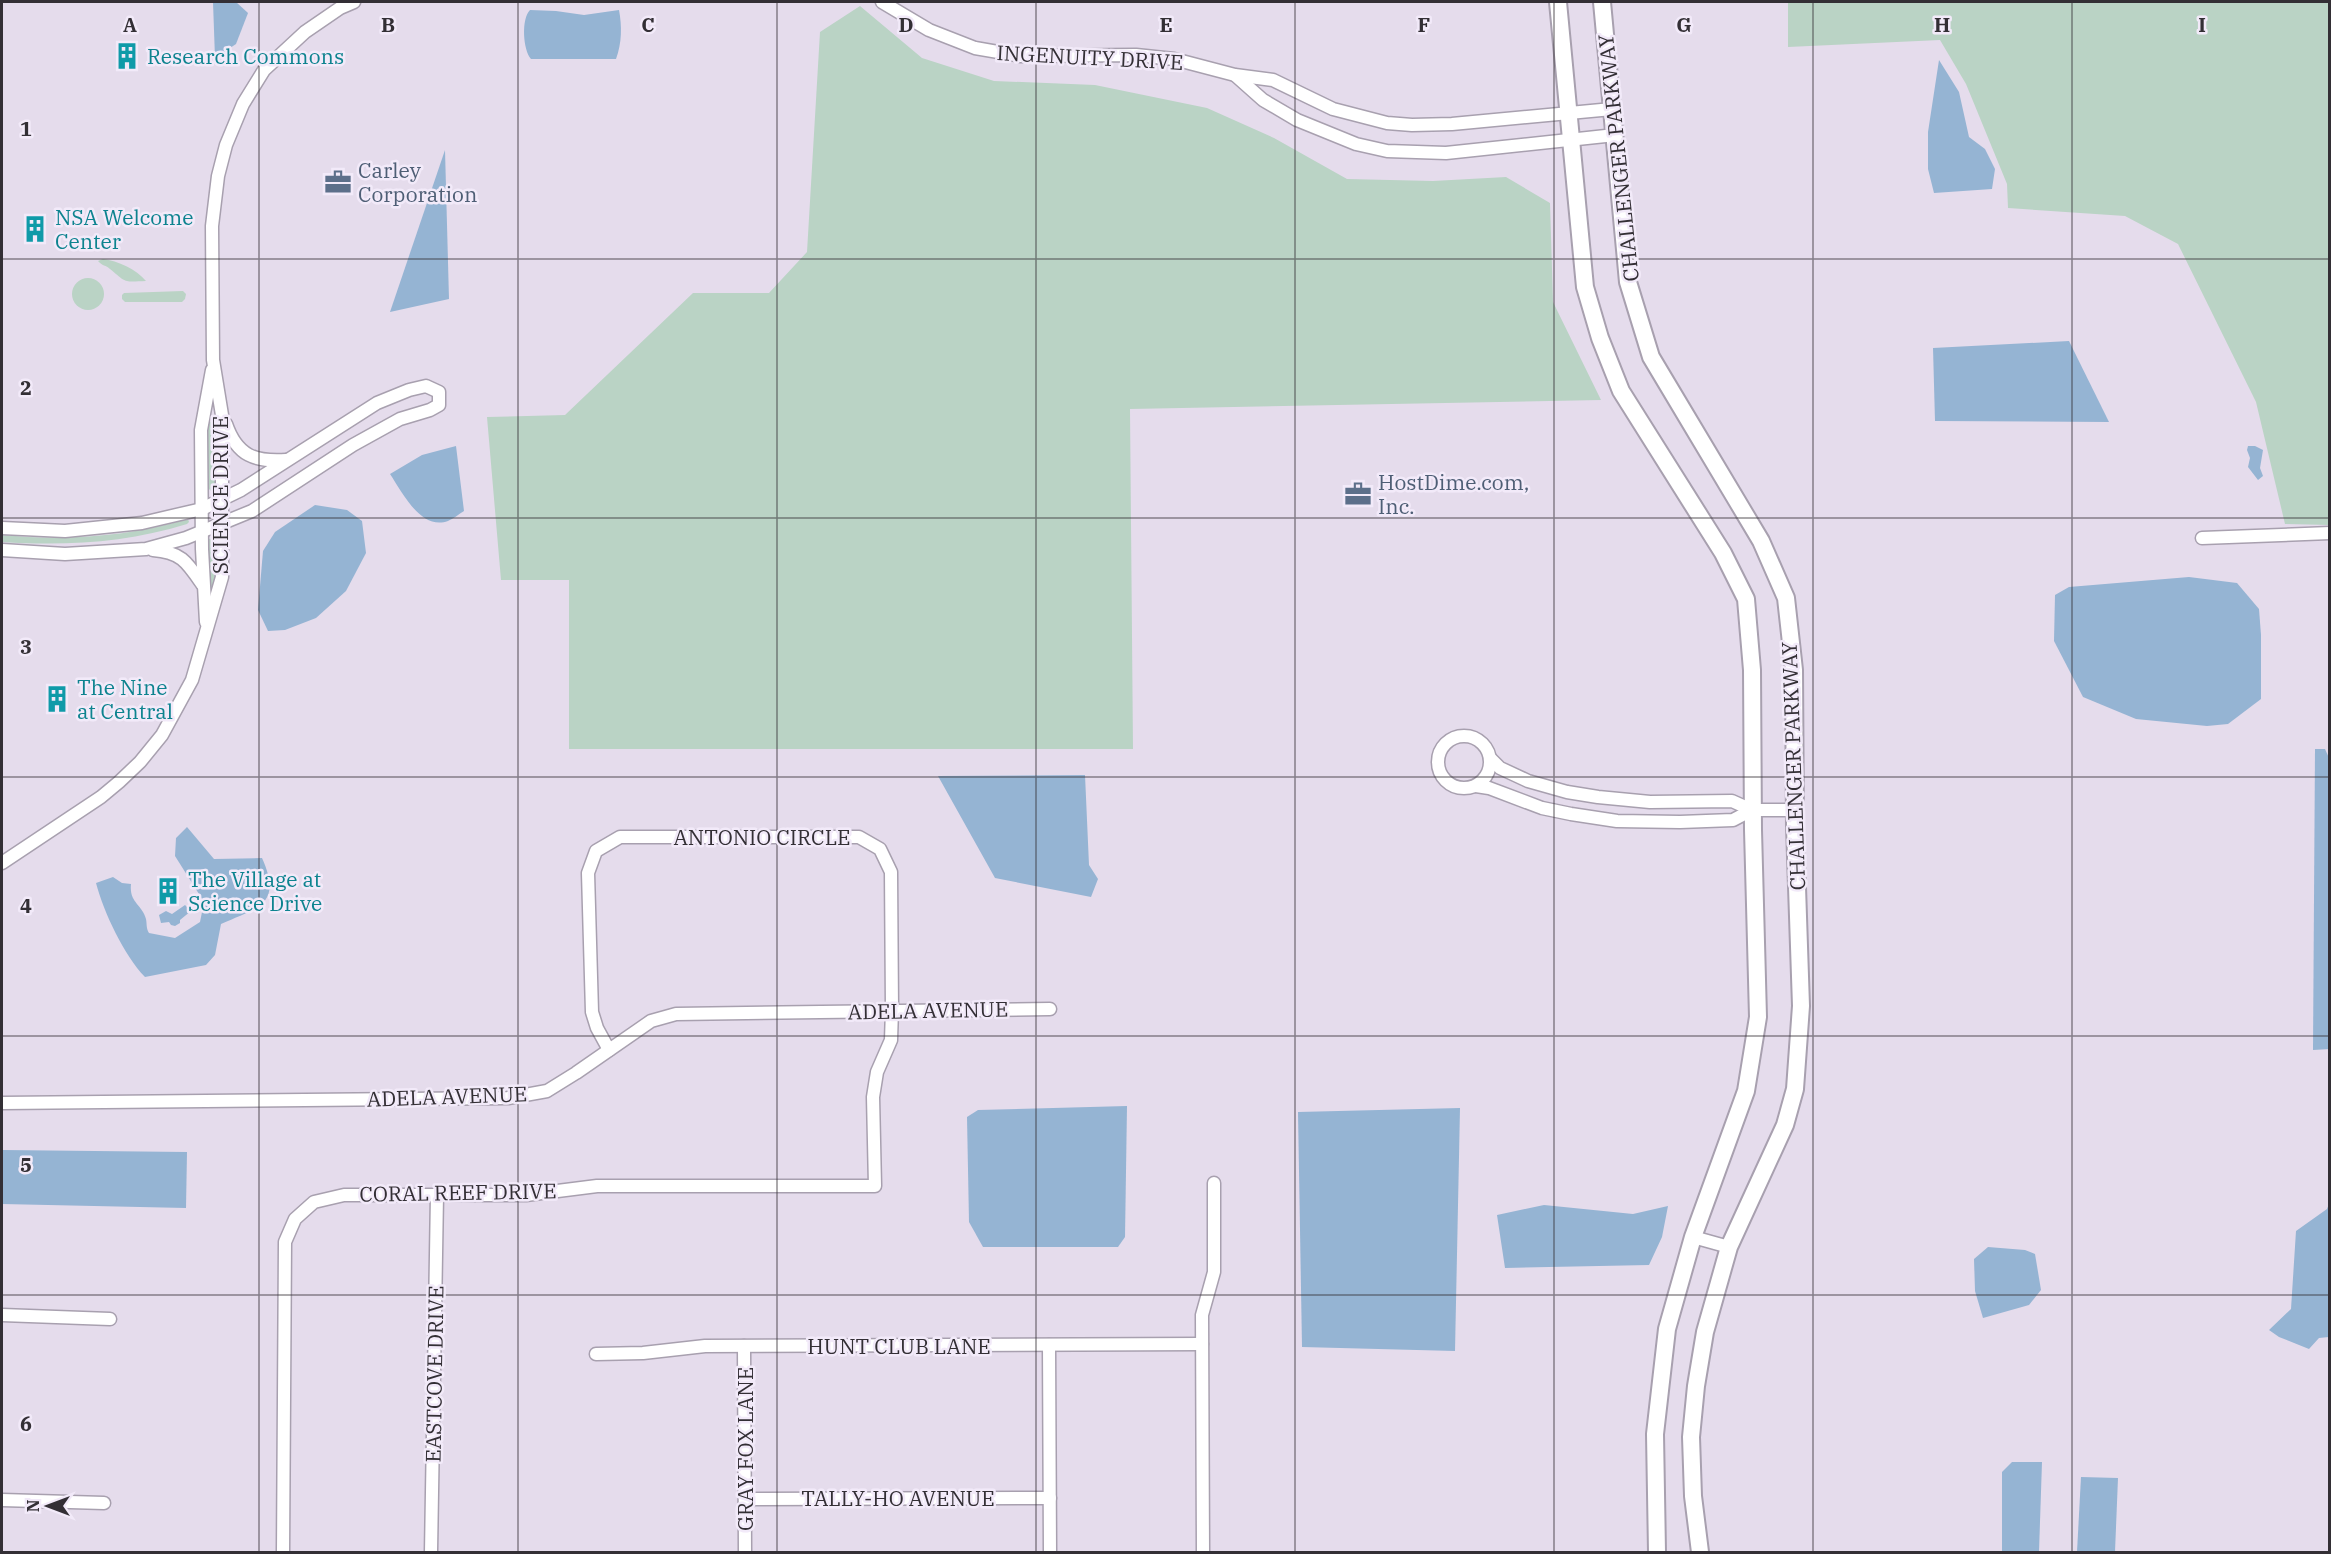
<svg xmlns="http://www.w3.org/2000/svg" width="2331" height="1554" font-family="'IBM Plex Serif',serif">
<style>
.green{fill:#bad3c5}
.water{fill:#95b4d3}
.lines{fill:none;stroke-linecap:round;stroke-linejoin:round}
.street-casing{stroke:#a8a0af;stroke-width:15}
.secondary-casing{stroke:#a8a0af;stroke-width:20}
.street{stroke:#fff;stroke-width:12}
.secondary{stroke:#fff;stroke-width:16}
.grid{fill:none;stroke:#332f35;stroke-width:1.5;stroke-opacity:0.55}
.labels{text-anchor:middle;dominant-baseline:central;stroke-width:5;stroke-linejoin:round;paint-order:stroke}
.culture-label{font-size:21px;fill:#0d838f;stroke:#f2eaf9;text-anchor:start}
.street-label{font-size:21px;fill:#332f35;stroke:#f2eaf9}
.service-label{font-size:21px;fill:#4e5e75;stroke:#f2eaf9;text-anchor:start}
.grid-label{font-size:20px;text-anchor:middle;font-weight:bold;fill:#332f35;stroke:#f2eaf9;stroke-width:5;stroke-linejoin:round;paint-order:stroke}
</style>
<rect width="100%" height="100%" fill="#e5dcec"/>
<g class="green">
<polygon points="1788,2 2329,2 2329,525 2285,524 2256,402 2178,244 2125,216 2008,208 2007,184 1966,84 1940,40 1788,47"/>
<polygon points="860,6 922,58 994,81 1095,85 1207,108 1274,138 1347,179 1433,181 1506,177 1550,203 1553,302 1601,400 1130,409 1133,749 569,749 569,580 501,580 487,417 565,415 693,293 769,293 807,252 820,32"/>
<path d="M103,259C118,261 136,269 146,281C123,282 127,283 110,269C106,265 102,266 98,261Z"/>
<circle cx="88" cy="294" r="16"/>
<polygon points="183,291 186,294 185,299 182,302 125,302 122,299 122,295 124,293"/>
<polygon points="214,420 217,425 217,488 212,492 208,488 208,423"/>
<path d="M188,519L189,522L187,524C126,543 65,546 2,542V535C64,541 127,537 188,519Z"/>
<polygon points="216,538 218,542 217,581 209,601 207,545 209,539"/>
</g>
<g class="water">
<polygon points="213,2 236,2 248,13 236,44 215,58"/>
<path d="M530,10L556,11L584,15L619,10C622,26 622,43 616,59H531C523,50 521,19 530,10Z"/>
<polygon points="1939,60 1959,92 1969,137 1985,149 1995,169 1992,189 1934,193 1928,169 1928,132"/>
<polygon points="445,150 449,299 390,312"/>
<polygon points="2069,341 2109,422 1935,421 1933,348"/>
<path d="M456,446L464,511C459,514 453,519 448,521C421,531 402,492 390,474L422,455Z"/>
<polygon points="2248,446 2255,446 2263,450 2260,468 2263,476 2258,480 2248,467 2250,458 2247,450"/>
<polygon points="315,505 347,510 362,521 366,553 346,591 316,618 285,630 268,631 258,610 263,551 275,532"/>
<polygon points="2189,577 2237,583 2259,609 2261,635 2261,699 2228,724 2207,726 2136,719 2083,697 2054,641 2055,595 2069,587"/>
<polygon points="2315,749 2325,749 2329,758 2330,1049 2313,1050"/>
<polygon points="1085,775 1089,865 1098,879 1091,897 995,878 938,776"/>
<path d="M187,827L214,859L262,858C283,905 258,907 221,924L215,955L206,965L145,977C124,955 104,913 96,883L113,877L122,883L131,884C129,903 142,904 146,919C147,924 146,928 149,933L175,938L200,922L204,902L175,856L176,838Z"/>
<polygon points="185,905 191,911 180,920 180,923 175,926 171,925 169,922 161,923 159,915 166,911 172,914"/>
<polygon points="1127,1106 1125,1237 1118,1247 983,1247 969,1222 967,1117 978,1110"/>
<polygon points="1460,1108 1455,1351 1302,1347 1298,1112"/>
<polygon points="2,1150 187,1152 186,1208 2,1204"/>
<polygon points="2329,1204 2329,1337 2319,1338 2309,1349 2279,1337 2269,1330 2291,1309 2296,1231 2327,1209"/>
<polygon points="1544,1205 1633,1214 1668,1206 1662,1237 1649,1265 1505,1268 1497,1215"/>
<polygon points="1988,1247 2025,1250 2035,1254 2041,1290 2029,1305 1983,1318 1975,1291 1974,1259"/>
<polygon points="2012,1462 2042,1462 2039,1552 2002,1552 2002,1472"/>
<polygon points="2081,1477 2118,1478 2115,1552 2077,1552"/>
</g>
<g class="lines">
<defs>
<g id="street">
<polyline points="882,2 929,30 975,48 1021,56 1136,55 1174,59 1235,75 1273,80 1333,109 1387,123 1412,125 1452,124 1612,109"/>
<polyline points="1236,76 1263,100 1297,120 1356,144 1387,151 1446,153 1615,135"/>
<path d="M226,424C237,456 255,462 286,460"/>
<polyline points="2,528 65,531 142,523 202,509 241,490 377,403 409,390 426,386 439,392 439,405 430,410 400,419 353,445 252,511 186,538 146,549 65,554 2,550"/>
<polyline points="2202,538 2330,533"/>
<path d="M153,550C181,552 187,562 202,584"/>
<polyline points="206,622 202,549 201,430 212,370"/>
<circle cx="1464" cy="762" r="26"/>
<polyline points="1490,758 1500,768 1528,781 1567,792 1598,797 1650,802 1732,801 1752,810 1795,810"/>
<polyline points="1476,786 1489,788 1542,808 1571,814 1617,821 1680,822 1733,820 1752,810"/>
<polyline points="2,863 101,797 119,782 140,762 162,735 192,680 222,577 222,415 213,360 212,226 218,176 226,145 243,104 264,70 305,32 340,8 354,2"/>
<polyline points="2,1103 508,1098 547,1091 576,1073 651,1021 676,1014 1050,1009"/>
<polyline points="1693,1237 1729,1247"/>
<polyline points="2,1315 110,1319"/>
<polyline points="1049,1345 1050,1552"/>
<polyline points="744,1346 745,1552"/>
<polyline points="596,1354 643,1353 705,1346 1202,1344"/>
<polyline points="746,1499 1050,1498"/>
<polyline points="2,1500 104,1503"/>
<polyline points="283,1552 285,1242 295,1219 314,1202 344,1195 526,1195 597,1186 875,1186 873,1097 877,1072 891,1040 892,1010 891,872 880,849 859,837 620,837 596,851 588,873 592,1012 597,1028 609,1050"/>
<polyline points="431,1552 437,1195"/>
<polyline points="1203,1552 1202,1315 1214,1272 1214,1183"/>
</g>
<g id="secondary">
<polyline points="1558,2 1585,287 1600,338 1621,391 1723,553 1746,599 1752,670 1753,830 1758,1017 1746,1091 1693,1237 1667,1329 1655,1434 1657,1552"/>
<polyline points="1602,2 1628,282 1651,357 1761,541 1786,598 1794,670 1795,827 1801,1006 1795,1089 1785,1125 1729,1247 1705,1332 1696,1386 1691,1437 1693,1496 1700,1552"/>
</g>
</defs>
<use href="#street" class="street-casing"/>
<use href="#secondary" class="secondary-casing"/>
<use href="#street" class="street"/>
<use href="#secondary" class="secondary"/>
</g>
<path class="grid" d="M259,2V1552M518,2V1552M777,2V1552M1036,2V1552M1295,2V1552M1554,2V1552M1813,2V1552M2072,2V1552M2,259H2330M2,518H2330M2,777H2330M2,1036H2330M2,1295H2330"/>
<defs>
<symbol id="building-bare" viewBox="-9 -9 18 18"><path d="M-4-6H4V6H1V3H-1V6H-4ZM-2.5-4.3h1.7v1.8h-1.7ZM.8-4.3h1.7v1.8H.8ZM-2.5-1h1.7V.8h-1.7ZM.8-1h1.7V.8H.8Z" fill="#0f9aa8" stroke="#f2eaf9" stroke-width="2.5" paint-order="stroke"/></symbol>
<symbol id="office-bare" viewBox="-9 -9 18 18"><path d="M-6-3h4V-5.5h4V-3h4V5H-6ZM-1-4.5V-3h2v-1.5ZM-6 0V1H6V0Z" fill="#5c6f8a" stroke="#f2eaf9" stroke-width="2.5" paint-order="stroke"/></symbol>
</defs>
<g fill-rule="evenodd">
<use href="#building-bare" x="108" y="37" width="38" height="38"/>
<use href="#office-bare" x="319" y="163" width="38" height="38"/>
<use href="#building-bare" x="16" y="210" width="38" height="38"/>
<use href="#office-bare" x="1339" y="475" width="38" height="38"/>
<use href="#building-bare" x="38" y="680" width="38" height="38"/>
<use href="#building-bare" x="149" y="872" width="38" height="38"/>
</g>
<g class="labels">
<g class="culture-label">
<text x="147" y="56">Research Commons</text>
<text x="55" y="217">NSA Welcome<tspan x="55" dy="24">Center</tspan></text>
<text x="77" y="687">The Nine<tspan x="77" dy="24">at Central</tspan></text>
<text x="188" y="879">The Village at<tspan x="188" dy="24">Science Drive</tspan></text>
</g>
<g class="street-label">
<text transform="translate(1090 57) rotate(3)">INGENUITY DRIVE</text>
<text transform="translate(1618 158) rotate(-96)">CHALLENGER PARKWAY</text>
<text transform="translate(220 495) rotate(-90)">SCIENCE DRIVE</text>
<text transform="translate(1793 766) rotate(-92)">CHALLENGER PARKWAY</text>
<text x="762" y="837">ANTONIO CIRCLE</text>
<text transform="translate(928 1010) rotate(-1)">ADELA AVENUE</text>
<text transform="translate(447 1096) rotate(-2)">ADELA AVENUE</text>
<text transform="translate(458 1192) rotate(-1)">CORAL REEF DRIVE</text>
<text x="899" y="1346">HUNT CLUB LANE</text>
<text transform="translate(434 1374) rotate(-89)">EASTCOVE DRIVE</text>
<text transform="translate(745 1449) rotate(-90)">GRAY FOX LANE</text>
<text x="898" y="1498">TALLY-HO AVENUE</text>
</g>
<g class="service-label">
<text x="358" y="170">Carley<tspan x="358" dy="24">Corporation</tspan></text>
<text x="1378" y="482">HostDime.com,<tspan x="1378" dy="24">Inc.</tspan></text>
</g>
</g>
<g class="grid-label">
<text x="130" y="32">A</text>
<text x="388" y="32">B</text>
<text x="648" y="32">C</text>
<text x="906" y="32">D</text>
<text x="1166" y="32">E</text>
<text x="1424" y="32">F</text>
<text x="1684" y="32">G</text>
<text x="1942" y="32">H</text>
<text x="2202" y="32">I</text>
<text x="26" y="136">1</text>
<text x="26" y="395">2</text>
<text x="26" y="654">3</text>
<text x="26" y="913">4</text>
<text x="26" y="1172">5</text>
<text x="26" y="1431">6</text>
</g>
<rect width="2331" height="1554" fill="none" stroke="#332f35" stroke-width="6"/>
<g transform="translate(48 1506) rotate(270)" stroke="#f2eaf9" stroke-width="4.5" paint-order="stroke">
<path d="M0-4.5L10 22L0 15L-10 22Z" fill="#332f35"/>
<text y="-9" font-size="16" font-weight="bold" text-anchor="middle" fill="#332f35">N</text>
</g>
</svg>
